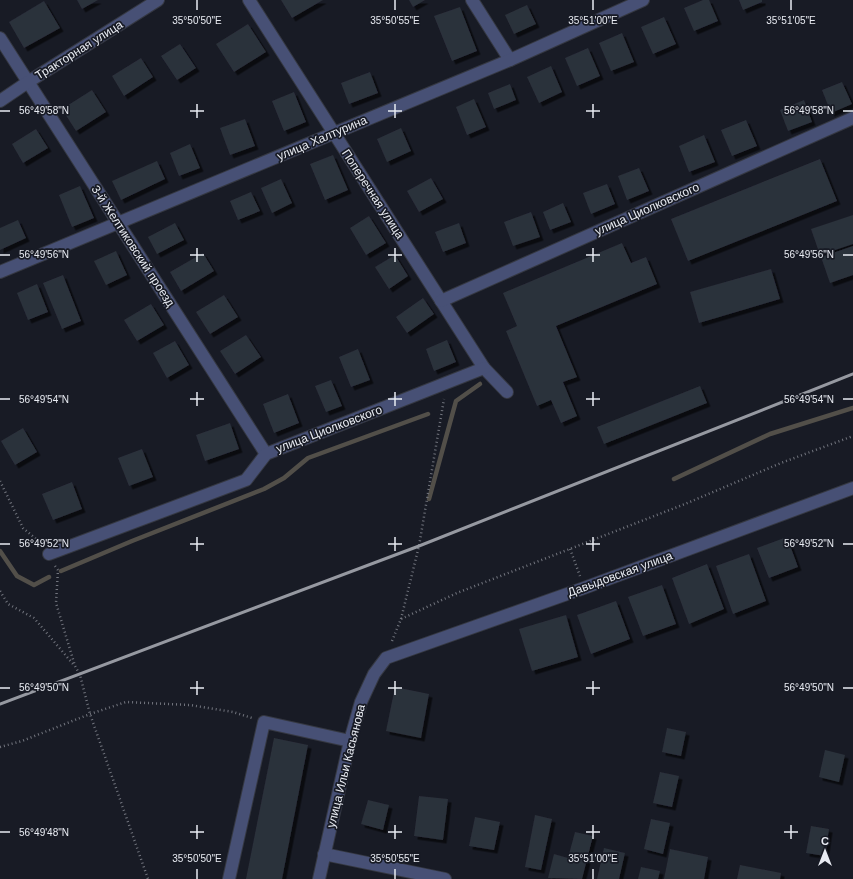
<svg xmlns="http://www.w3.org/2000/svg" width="853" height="879" font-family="Helvetica,sans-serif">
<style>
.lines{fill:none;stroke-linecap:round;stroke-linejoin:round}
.stream{stroke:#524f49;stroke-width:4.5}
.building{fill:#2c303b;filter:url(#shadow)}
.minor-casing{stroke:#353842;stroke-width:14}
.path{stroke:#72757e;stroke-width:2.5;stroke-dasharray:1 3;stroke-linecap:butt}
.minor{stroke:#475075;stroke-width:12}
.rail{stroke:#9699a1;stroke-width:3}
.ticks{fill:none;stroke:#e8ebf2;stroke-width:1.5}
.labels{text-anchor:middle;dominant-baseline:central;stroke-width:3.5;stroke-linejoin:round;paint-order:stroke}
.street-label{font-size:12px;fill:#e8ebf2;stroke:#181b25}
.ticks-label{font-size:10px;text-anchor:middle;fill:#e8ebf2;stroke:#181b25;stroke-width:3.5;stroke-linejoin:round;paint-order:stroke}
</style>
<defs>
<filter id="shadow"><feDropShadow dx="3.5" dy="3.5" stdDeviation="0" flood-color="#0009"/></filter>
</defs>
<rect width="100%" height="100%" fill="#181b25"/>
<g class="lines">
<g class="stream">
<polyline points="674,479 770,434 853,408"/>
<polyline points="429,499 456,401 480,384"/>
<polyline points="0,551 17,576 34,585 49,577"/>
<polyline points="61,571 132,541 264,489 284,478 308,458 428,414"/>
</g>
</g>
<g class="building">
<polygon points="77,0 98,0 82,9"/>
<polygon points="281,0 323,0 292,18"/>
<polygon points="409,0 425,0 413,7"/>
<polygon points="703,0 709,0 718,21 694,31 684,8"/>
<polygon points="739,0 762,0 762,2 743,10"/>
<polygon points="44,1 60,28 24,48 9,22"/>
<polygon points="527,5 536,24 514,34 505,15"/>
<polygon points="460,7 477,51 452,61 434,16"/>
<polygon points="664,17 676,44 653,54 641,27"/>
<polygon points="248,24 266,52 234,72 216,44"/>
<polygon points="622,33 634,62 611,71 599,43"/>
<polygon points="180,44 196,68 177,80 161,56"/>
<polygon points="588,48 600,76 577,86 565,58"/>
<polygon points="141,58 153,77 124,96 112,76"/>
<polygon points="551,66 562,92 539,103 527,77"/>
<polygon points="370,72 378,93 349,104 341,83"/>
<polygon points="842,82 852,104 831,113 822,90"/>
<polygon points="510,84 516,100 494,109 488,93"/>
<polygon points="92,90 106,112 76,131 62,109"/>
<polygon points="294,92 306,122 284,131 272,101"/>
<polygon points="474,99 486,127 467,135 456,107"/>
<polygon points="804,100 812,122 788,131 780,110"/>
<polygon points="245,119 255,146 230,155 220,128"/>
<polygon points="746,120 757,146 732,156 721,130"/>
<polygon points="401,128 411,151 387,162 377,139"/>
<polygon points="36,129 48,148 23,163 12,144"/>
<polygon points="704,135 715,162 689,172 679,146"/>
<polygon points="190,144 200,168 179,176 170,153"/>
<polygon points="333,155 348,190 325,200 310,164"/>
<polygon points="820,159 837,201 688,261 671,219"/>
<polygon points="157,161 165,179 121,200 112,181"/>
<polygon points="639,168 649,191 627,200 618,176"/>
<polygon points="431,178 443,199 419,212 407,191"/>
<polygon points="281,179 292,203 272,213 261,188"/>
<polygon points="607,184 615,204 591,214 583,193"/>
<polygon points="80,186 94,218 72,227 59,195"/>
<polygon points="251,192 260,211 238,220 230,201"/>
<polygon points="563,203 571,222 550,230 543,212"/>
<polygon points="531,212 540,237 513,246 504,222"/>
<polygon points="853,215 853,244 820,255 811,229"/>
<polygon points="369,216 386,243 366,255 350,228"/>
<polygon points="18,220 26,238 0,250 0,228"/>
<polygon points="175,223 184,240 157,254 148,237"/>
<polygon points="459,223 466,243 443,252 435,232"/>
<polygon points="622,243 631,263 646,257 657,284 556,326 577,377 563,382 577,416 561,423 551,400 537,406 506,331 517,326 503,293"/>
<polygon points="853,246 853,275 830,283 821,257"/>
<polygon points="116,251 127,275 106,285 94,261"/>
<polygon points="203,253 214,271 181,291 170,272"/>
<polygon points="395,255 408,276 389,289 375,267"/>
<polygon points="771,269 780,299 699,323 690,292"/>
<polygon points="63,275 81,321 62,329 43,283"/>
<polygon points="37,284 48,312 28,320 17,293"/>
<polygon points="224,295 238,317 210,334 196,312"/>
<polygon points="423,298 434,314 407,333 396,317"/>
<polygon points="151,304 164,325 137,341 124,320"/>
<polygon points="246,335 261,357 235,374 220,351"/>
<polygon points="447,340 456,362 434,371 426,349"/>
<polygon points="175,341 189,365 167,378 153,353"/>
<polygon points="358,349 370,380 351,387 339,357"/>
<polygon points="331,380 342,406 326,412 315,386"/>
<polygon points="700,386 707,403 604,444 597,427"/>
<polygon points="288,394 299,423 274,433 263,404"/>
<polygon points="230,423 239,449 205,461 196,435"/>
<polygon points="23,428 37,452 15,465 1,441"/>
<polygon points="142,449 153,477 129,486 118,458"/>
<polygon points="72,482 82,509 53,520 42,494"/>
<polygon points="787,537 798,567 769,578 757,548"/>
<polygon points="749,554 766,601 733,614 716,566"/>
<polygon points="707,564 724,609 689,624 672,578"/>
<polygon points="662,585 676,624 643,636 628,597"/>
<polygon points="616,601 630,639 591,654 577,615"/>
<polygon points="566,615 578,657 532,671 519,629"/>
<polygon points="395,687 429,694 421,738 386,731"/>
<polygon points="667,728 686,732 681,756 662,752"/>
<polygon points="274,738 308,745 282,879 246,879"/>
<polygon points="825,750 845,755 839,782 819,777"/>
<polygon points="660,772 679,776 672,807 653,803"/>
<polygon points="419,796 448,799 443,840 414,836"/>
<polygon points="368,800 389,805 383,830 361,824"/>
<polygon points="535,815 552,819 541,870 525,867"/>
<polygon points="475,817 500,822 494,850 469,846"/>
<polygon points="651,819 670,823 663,854 644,849"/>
<polygon points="811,826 829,829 825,856 806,853"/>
<polygon points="575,832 593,836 582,879 548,878 554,854 568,858"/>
<polygon points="604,848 625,853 619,879 597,879"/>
<polygon points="670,849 708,857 704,879 664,879"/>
<polygon points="740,865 781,873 780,879 737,879"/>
<polygon points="641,867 660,871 658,879 638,879"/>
</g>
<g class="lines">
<defs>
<g id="minor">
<polyline points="249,0 484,368 507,392"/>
<polyline points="472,0 510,60"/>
<polyline points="0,38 266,454"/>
<polyline points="0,101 28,82 158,0"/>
<polyline points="0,272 510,60 643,0"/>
<polyline points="441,301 853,118"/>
<polyline points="49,554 246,480 266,454 484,368"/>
<polyline points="324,854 445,879"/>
<polyline points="229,879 264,722 350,741"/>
<polyline points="319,879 350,741 361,702 374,674 386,658 584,588 853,488"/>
</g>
</defs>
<use href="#minor" class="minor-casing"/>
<g class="path">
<polyline points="0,481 23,528 41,543"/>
<polyline points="570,549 580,576"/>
<polyline points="55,566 58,570 56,603 75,666 80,675 90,714 148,879"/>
<polyline points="0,591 8,604 34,618 73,664"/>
<polyline points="401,619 419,546 444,399"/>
<polyline points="392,641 401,619 457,593 685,504 781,463 853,436"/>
<polyline points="0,747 22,741 90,714 126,702 190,705 233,712 252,718"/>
</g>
<use href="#minor" class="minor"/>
<polyline class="rail" points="0,704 419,546 853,374"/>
</g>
<path class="ticks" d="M197,0V10M395,0V10M593,0V10M791,0V10M197,104V118M395,104V118M593,104V118M0,111H10M190,111H204M388,111H402M586,111H600M843,111H853M197,248V262M395,248V262M593,248V262M0,255H10M190,255H204M388,255H402M586,255H600M843,255H853M197,392V406M395,392V406M593,392V406M0,399H10M190,399H204M388,399H402M586,399H600M843,399H853M197,537V551M395,537V551M593,537V551M0,544H10M190,544H204M388,544H402M586,544H600M843,544H853M197,681V695M395,681V695M593,681V695M0,688H10M190,688H204M388,688H402M586,688H600M843,688H853M197,825V839M395,825V839M593,825V839M791,825V839M0,832H10M190,832H204M388,832H402M586,832H600M784,832H798M197,869V879M395,869V879M593,869V879"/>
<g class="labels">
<g class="street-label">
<text transform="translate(79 50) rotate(-32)">Тракторная улица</text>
<text transform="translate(322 138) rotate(-23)">улица Халтурина</text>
<text transform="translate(373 194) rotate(57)">Поперечная улица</text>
<text transform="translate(647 209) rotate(-24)">улица Циолковского</text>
<text transform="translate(133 246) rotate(57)">3-й Желтиковский проезд</text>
<text transform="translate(329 429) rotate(-21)">улица Циолковского</text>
<text transform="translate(620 574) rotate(-20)">Давыдовская улица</text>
<text transform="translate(346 766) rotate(-76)">улица Ильи Касьянова</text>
</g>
</g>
<g class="ticks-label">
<text x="197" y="24">35°50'50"E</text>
<text x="395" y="24">35°50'55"E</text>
<text x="593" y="24">35°51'00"E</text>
<text x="791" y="24">35°51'05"E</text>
<text x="44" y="114">56°49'58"N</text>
<text x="809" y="114">56°49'58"N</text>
<text x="44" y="258">56°49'56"N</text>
<text x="809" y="258">56°49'56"N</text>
<text x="44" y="403">56°49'54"N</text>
<text x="809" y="403">56°49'54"N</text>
<text x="44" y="547">56°49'52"N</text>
<text x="809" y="547">56°49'52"N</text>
<text x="44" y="691">56°49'50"N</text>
<text x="809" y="691">56°49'50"N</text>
<text x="44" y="836">56°49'48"N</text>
<text x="197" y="862">35°50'50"E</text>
<text x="395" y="862">35°50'55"E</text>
<text x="593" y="862">35°51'00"E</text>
</g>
<g transform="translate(825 851)" stroke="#181b25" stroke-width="3" paint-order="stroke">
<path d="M0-3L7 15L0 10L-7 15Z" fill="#e8ebf2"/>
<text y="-6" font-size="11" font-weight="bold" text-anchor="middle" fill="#e8ebf2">С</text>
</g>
</svg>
